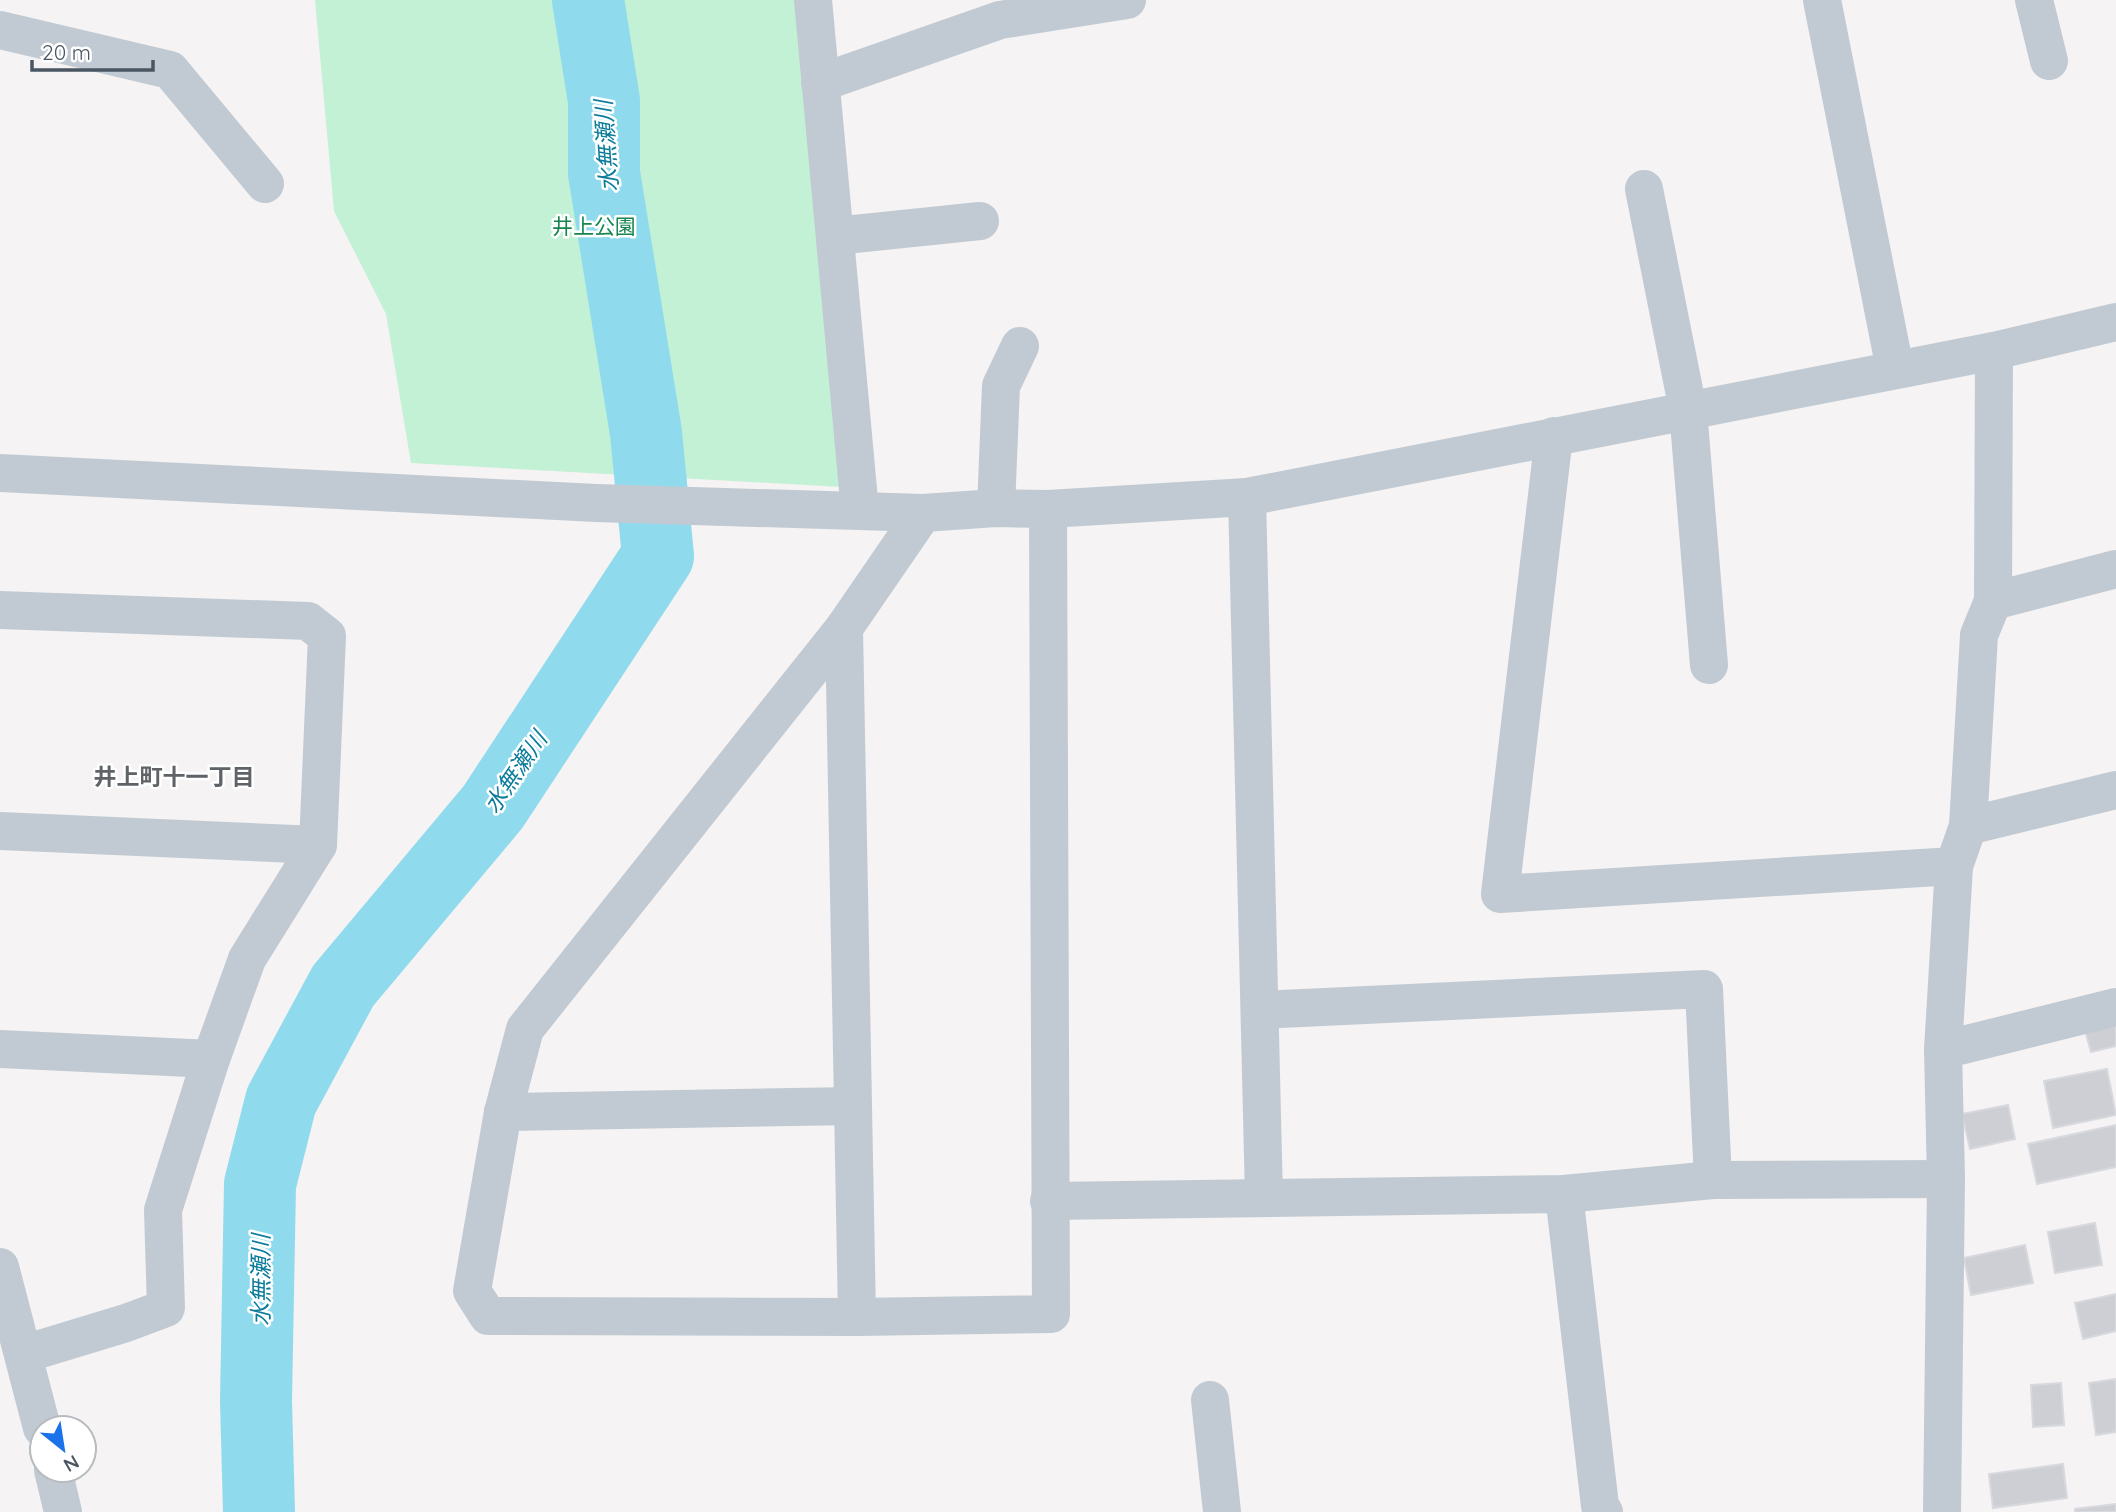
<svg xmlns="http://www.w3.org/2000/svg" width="2116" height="1512" font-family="Quicksand,'Noto Sans JP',sans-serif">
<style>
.green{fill:#c3f1d5}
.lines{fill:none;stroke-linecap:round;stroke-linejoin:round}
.river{stroke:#90daee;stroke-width:72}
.building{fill:#cdcfd5;stroke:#d7d9de;stroke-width:2}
.minor{stroke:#c1cad2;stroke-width:38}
.labels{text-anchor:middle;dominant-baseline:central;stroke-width:5;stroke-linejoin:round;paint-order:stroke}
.park-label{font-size:21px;fill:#17864f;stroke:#fff}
.water-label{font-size:23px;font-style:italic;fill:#0c7c9b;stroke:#fff}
.neighbourhood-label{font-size:23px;font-weight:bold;fill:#5f6368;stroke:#fff}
</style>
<rect width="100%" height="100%" fill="#f5f3f3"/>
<polygon class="green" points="315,0 802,0 842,487 411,463 386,314 334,211"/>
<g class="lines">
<polyline class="river" points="259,1512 256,1401 260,1184 281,1101 343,986 493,807 658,556 646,433 604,173 604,101 588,0"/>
</g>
<g class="building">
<polygon points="2116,1023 2116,1046 2091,1052 2085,1030"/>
<polygon points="2107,1069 2116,1115 2053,1128 2044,1081"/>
<polygon points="2008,1105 2015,1139 1970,1149 1962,1114"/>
<polygon points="2116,1125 2116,1167 2037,1184 2028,1144"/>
<polygon points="2095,1223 2102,1265 2055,1273 2048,1232"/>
<polygon points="2025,1245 2033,1283 1971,1295 1964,1258"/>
<polygon points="2116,1294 2116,1331 2083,1339 2075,1303"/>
<polygon points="2116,1379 2116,1432 2096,1435 2089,1383"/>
<polygon points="2061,1383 2064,1425 2033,1427 2031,1385"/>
<polygon points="2063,1464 2067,1498 1993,1508 1989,1474"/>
<polygon points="2116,1504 2116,1512 2075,1512 2075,1509"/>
</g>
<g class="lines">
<g class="minor">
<polyline points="813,0 860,511"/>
<polyline points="1822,0 1895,369"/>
<polyline points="2034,0 2049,61"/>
<polyline points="0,30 170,70 265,184"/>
<polyline points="820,83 1000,20 1127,0"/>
<polyline points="1644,189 1688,410 1709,665"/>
<polyline points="835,236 980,221"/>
<polyline points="1554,436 1500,894 1954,866"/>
<polyline points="0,473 596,503 923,513 996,508 1048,509 1247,497 1994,351 2116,322"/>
<polyline points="1247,497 1264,1198"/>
<polyline points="996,508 1001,386 1020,346"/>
<polyline points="923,513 844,628 525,1029 503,1112 472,1291 488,1316 857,1317 1051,1314 1048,509"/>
<polyline points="1993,601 2116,569"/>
<polyline points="0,610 308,621 327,636 318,845 247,959 211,1059 163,1210 166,1308 126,1323 24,1354"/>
<polyline points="844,628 857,1317"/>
<polyline points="1968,826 2116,790"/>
<polyline points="0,831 318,845"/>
<polyline points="1260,1010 1704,989 1713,1180"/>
<polyline points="0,1049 211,1059"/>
<polyline points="1943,1050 2116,1007"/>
<polyline points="503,1112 853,1106"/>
<polyline points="1564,1194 1600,1506 1604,1512"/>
<polyline points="1049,1201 1564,1194 1713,1180 1946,1179"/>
<polyline points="0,1267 42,1428"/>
<polyline points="1210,1400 1222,1512"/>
<polyline points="53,1470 63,1512"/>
<polyline points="1942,1512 1946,1179 1943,1050 1954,866 1968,826 1979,635 1993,601 1994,351"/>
</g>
</g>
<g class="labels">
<g class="park-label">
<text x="594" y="226">井上公園</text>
</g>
<g class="water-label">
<text transform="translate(606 146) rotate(-94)">水無瀬川</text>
<text transform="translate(515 772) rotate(-56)">水無瀬川</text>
<text transform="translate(260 1280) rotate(-90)">水無瀬川</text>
</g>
<g class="neighbourhood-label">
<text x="174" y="776">井上町十一丁目</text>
</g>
</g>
<g transform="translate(63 1449) rotate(150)"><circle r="33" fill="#ffffff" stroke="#b7bbc0" stroke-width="2"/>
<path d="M0-5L12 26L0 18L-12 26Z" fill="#1a73e8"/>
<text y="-10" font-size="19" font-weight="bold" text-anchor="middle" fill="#4a5661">N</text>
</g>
<path d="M32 60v10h121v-10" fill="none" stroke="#4a5661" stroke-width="3.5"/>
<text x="42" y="60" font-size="21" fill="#4a5661" stroke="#ffffff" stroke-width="5" paint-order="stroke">20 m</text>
</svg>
